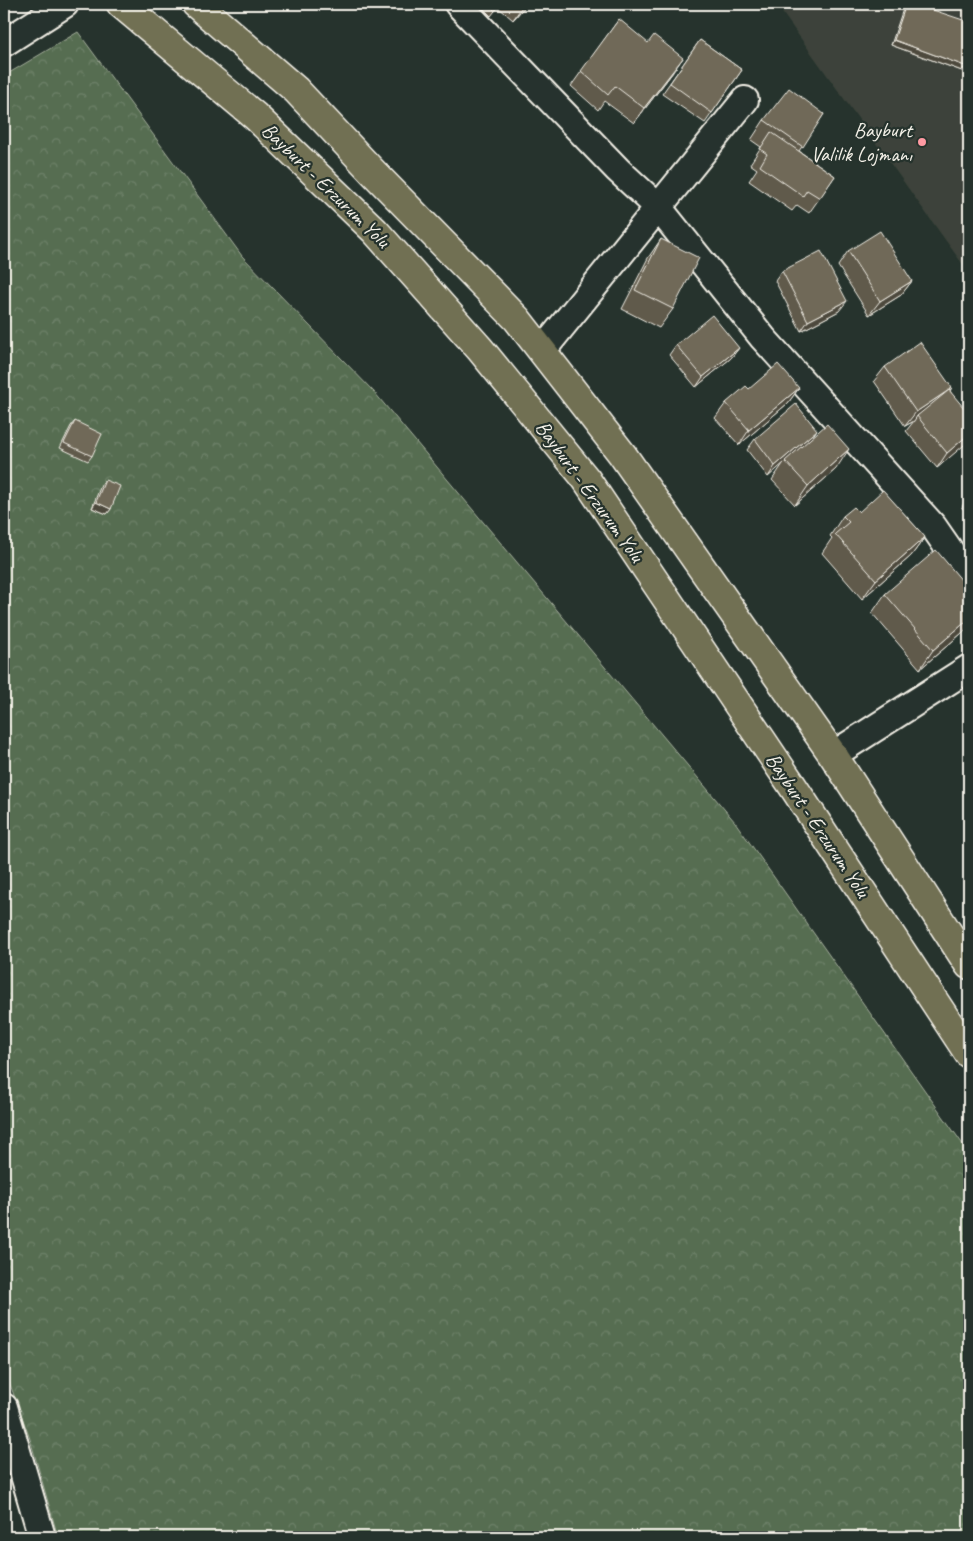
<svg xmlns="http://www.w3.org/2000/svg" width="973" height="1541" font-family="Caveat,sans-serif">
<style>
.built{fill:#3c433a}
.forest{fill:url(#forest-crowns);stroke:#a5af9c}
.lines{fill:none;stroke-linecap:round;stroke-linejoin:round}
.street-casing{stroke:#f4f1e8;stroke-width:30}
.highway-casing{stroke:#f4f1e8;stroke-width:31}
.street{stroke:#26332d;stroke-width:26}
.highway{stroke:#716f52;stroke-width:28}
.wall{fill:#605a4c;stroke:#f4f1e8}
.shaded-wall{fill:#4e4a3e;stroke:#f4f1e8}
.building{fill:#706958;stroke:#f4f1e8}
.poi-dot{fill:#ff9aa2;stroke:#26332d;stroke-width:2}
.labels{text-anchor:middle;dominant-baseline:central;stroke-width:4.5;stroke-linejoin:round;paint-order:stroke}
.poi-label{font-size:21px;fill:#f4f1e8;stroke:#26332d;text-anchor:end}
.street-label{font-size:21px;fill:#f4f1e8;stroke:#26332d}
</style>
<defs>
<pattern id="forest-crowns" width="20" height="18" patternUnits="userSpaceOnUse" patternTransform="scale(1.25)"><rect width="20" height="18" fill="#566d51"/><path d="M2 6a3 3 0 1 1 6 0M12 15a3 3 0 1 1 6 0" fill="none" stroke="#6f826a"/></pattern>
</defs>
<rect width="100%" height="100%" fill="#26332d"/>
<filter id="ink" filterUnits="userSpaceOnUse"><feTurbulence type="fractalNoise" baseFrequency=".02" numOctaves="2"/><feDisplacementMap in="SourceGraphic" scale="10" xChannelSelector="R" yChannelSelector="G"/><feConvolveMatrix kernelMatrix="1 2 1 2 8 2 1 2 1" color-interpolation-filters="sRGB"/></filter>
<g filter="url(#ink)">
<polygon class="built" points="776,4 956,4 969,10 969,273"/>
<polygon class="forest" points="78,32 242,256 374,392 735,822 969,1153 969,1537 58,1537 30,1439 4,1368 4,76"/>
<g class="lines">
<defs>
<g id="street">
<polyline points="458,4 618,170 658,207 763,338 933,526 969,578"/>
<polyline points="4,43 65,4"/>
<polyline points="542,351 745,100"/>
<polyline points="833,755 969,668"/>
<polyline points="4,1407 42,1537"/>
</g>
<g id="highway">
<polyline points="121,4 255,116 375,231 480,349 586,479 790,782 969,1054"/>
<polyline points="196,4 296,90 373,172 517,319 622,454 833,755 969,965"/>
</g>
</defs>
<use href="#street" class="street-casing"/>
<use href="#highway" class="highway-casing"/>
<use href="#street" class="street"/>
<use href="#highway" class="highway"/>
</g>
<g class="wall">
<polygon points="479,4 527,4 513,20 498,7 491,16"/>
<polygon points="905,4 915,4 965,66 962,71 891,45 904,6"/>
<polygon points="619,19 673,72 634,123 604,101 598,110 571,86"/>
<polygon points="700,40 742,70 705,123 662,94"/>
<polygon points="824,114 799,151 835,176 809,213 797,205 792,211 749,181 757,169 750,164 761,147 751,140 764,120"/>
<polygon points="661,239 673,309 659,328 622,309 648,258"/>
<polygon points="848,251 912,281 901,295 869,315 838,266"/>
<polygon points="782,271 839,311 801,331 775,281"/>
<polygon points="676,345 739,348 731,358 696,387 669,355"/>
<polygon points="885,367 952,388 950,390 969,440 937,468 906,431 914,421 905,426 874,381"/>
<polygon points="799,388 788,403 739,445 715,418 726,403 749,389"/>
<polygon points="75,421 92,456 88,461 60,448 71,426"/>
<polygon points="811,438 836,469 795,505 772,480 785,461 768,477 747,450 755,439"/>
<polygon points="105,480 111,509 107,514 92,508 101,485"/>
<polygon points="969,487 969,511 962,508"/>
<polygon points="859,512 925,537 911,556 862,599 822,553 832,538 830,536 843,516"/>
<polygon points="885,594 969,627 920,669 872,613"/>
</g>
<g class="shaded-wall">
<polygon points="524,4 527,4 513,20"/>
<polygon points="894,40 965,66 962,71 891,45"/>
<polygon points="683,58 673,72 634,123 644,108"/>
<polygon points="912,281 901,295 869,315 880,301"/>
<polygon points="847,301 839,311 801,331 808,321"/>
<polygon points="739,348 731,358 696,387 703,377"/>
<polygon points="799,388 788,403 739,445 749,430"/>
<polygon points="952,388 941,403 917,416 914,421 905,426 916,412"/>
<polygon points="817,430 810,440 768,477 775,466"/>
<polygon points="969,434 969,441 937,468 947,453"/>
<polygon points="849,449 836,469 795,505 808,486"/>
<polygon points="969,498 969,511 962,508"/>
<polygon points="96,502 111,509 107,514 92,508"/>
<polygon points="925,537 911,556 862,599 876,580"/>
<polygon points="969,619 969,627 920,669 933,650"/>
</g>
<g class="building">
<polygon points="488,4 500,4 495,11"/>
<polygon points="906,4 915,4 969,22 969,54 965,66 894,40"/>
<polygon points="619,19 648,43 654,35 683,58 644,108 615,86 608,95 581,71"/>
<polygon points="700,40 742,70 712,113 670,83"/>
<polygon points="789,88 824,114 803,147 764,120"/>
<polygon points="771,132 835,176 820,198 807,190 803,196 760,166 767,154 760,149"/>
<polygon points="880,231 912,281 880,301 848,251"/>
<polygon points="661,239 699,258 673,309 635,290"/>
<polygon points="821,251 847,301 808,321 782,271"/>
<polygon points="712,315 739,348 703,377 676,345"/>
<polygon points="920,342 952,388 916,412 885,367"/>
<polygon points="778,364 799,388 749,430 726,403 746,386 749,389"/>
<polygon points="949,390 969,414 969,434 947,453 917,416"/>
<polygon points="796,404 817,430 775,466 755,439"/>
<polygon points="75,421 102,434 92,456 64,443"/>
<polygon points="827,424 849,449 808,486 785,461"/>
<polygon points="105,480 120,486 111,509 96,502"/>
<polygon points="883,490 925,537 876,580 835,534 849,522 843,516 854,507 859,512"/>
<polygon points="936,550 969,589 969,619 933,650 885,594"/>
</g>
</g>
<circle class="poi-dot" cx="922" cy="142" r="5"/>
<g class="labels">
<g class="poi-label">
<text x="912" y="130">Bayburt<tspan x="912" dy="24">Valilik Lojmanı</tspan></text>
</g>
<g class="street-label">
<text transform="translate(326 185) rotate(44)">Bayburt - Erzurum Yolu</text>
<text transform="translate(590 491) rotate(54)">Bayburt - Erzurum Yolu</text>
<text transform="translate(818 825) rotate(56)">Bayburt - Erzurum Yolu</text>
</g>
</g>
<rect width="973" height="1541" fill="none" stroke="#26332d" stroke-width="20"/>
<rect x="10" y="10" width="953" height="1521" fill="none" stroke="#f4f1e8" stroke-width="2" filter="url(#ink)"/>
</svg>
